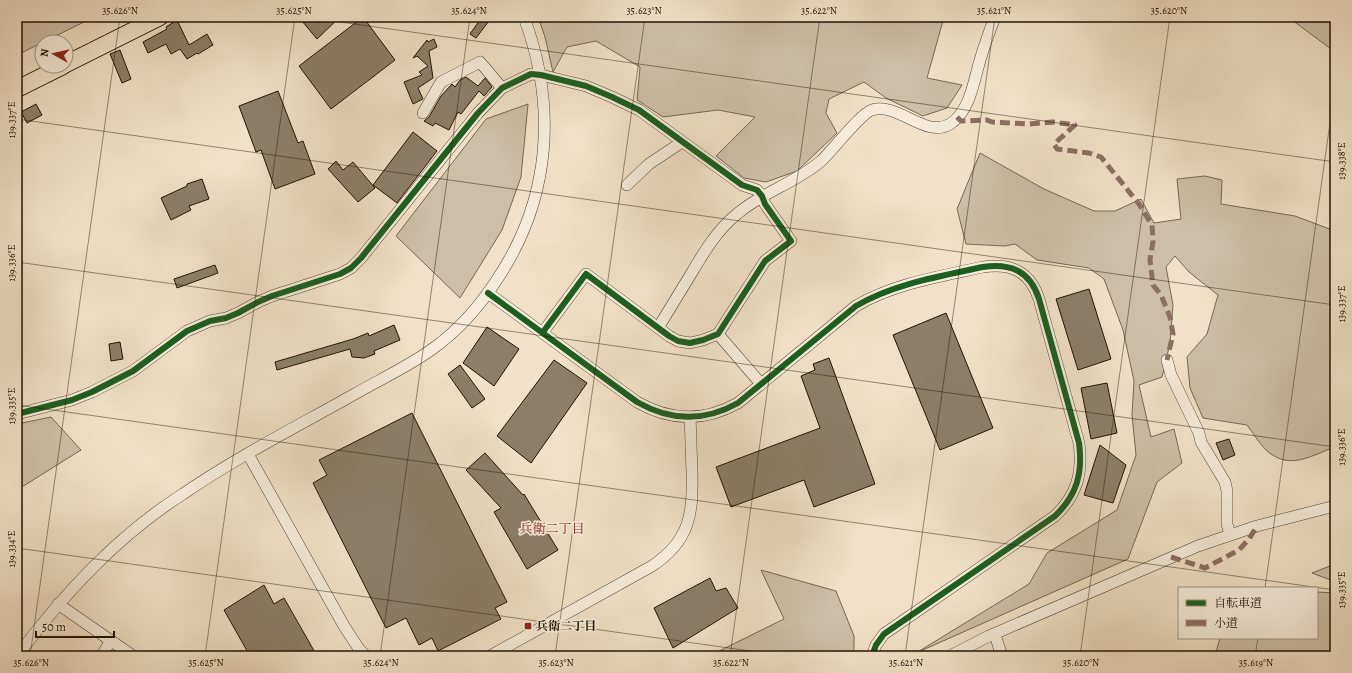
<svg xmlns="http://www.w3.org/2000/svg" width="1352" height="673" font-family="Alegreya,'Noto Serif JP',serif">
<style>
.green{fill:#cebea7;stroke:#776855}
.building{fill:#8d7e69;stroke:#201303}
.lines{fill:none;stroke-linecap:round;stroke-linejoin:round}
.minor-casing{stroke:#544634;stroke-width:12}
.highway-casing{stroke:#201303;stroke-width:18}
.minor{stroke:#f7ecdb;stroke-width:11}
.highway{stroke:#f2e1c8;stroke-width:16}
.quiet{stroke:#8d6e63;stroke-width:5;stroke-dasharray:10 5;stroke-linecap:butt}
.cycleway-casing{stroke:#f7ecdb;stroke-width:8}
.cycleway{stroke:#1b5e20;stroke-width:6}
.ticks{fill:none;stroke:#201303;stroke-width:1;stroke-opacity:0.45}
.poi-dot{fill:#8f2418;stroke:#f7ecdb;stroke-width:1.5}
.labels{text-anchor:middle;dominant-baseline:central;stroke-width:3.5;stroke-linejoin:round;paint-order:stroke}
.poi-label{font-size:12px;font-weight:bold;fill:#201303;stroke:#f7ecdb;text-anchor:start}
.neighbourhood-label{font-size:13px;fill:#7a1f14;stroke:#f7ecdb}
.neatline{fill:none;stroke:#201303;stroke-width:1.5}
.ticks-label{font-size:10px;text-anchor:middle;fill:#201303}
</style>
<rect width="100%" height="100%" fill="#f2e1c8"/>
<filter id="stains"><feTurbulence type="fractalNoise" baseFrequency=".005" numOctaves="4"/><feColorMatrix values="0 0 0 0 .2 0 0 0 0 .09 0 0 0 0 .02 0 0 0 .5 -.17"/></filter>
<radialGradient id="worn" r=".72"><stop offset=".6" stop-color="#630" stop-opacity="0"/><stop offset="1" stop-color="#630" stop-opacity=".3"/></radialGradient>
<g class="green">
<polygon points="17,17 94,17 17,55"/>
<polygon points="538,17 944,17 927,78 962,85 947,108 923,116 886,98 864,82 829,99 826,113 837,133 797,171 766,182 744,178 716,156 755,117 718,110 663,117 637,100 640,67 596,41 567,47 553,72 545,37"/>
<polygon points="1288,17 1335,17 1335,52"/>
<polygon points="528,104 521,177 502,230 460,298 396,236 486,119"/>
<path d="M980,153L1044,189L1094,211H1115L1141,199L1154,223L1181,219L1177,179L1205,176L1222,180L1221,204L1295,216L1335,231V447C1310,456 1289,471 1266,450C1259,443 1253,433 1247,425L1203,418L1190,388L1187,357L1207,334L1218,295L1189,272L1175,256L1166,267L1173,305L1170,343L1162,377L1139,385L1151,437L1174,429L1182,463L1157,482L1128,559L916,653L1029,584L1047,553L1117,510L1136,455L1132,415L1134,381L1123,330L1104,279L1089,268L1037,260L1015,244L1005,246L966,244L957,209Z"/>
<polygon points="51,417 81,450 17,490 17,424"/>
<polygon points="1335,564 1335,585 1333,581 1312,573"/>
<polygon points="761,570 836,591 854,636 854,656 709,656 784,619"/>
<polygon points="1317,592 1335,593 1335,656 1215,656 1220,638 1317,638"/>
</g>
<g class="building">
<polygon points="306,17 313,17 318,23 324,17 340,17 317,39 302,21"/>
<polygon points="363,17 395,60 331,109 299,66"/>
<polygon points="482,17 492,17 476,38 470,34"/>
<polygon points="177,20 189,45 207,34 213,45 198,54 197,53 187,59 180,49 171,54 166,44 148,53 143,42 167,29 166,27"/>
<polygon points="434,39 437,47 429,51 433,78 418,88 423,99 413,104 404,82 422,75 419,72 428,66 417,56 413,58 427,40 428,42"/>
<polygon points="120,50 131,79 122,83 110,54"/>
<polygon points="466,77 478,86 485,78 492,87 484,96 479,91 461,114 458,112 449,130 435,123 433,126 424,121 429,117 441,96 452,84 455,87 460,80"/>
<polygon points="278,91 298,143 303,141 315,174 275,189 261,150 256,152 239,106"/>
<polygon points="36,104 42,115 27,123 21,112"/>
<polygon points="413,132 437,151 397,203 373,185"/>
<polygon points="336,161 343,170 353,162 375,188 358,202 328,169"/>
<polygon points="202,179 209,199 189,206 191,210 171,220 161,198 187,186 187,184"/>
<polygon points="215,265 218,273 177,288 174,279"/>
<polygon points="1089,289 1111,359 1078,370 1056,299"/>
<polygon points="946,313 993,428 940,450 893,335"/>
<polygon points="394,325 400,340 374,351 375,354 364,358 352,357 350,349 277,370 275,362 353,339 368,333 369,336"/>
<polygon points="487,327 519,349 494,386 463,363"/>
<polygon points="120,342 123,359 111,361 109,344"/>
<polygon points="829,358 875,484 814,507 804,480 731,507 716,467 820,428 801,376 815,370 813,364"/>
<polygon points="554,360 587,383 531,463 497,436"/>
<polygon points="460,365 485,399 472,408 448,374"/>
<polygon points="1107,383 1117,433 1091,439 1081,388"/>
<polygon points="412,413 507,602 495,608 501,619 438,651 432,638 419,645 406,618 386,628 313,483 327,475 319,460"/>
<polygon points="1229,439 1235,455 1223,460 1216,443"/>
<polygon points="1100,445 1126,465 1113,503 1084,495"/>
<polygon points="485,453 523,495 524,494 558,550 527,569 494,512 501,508 466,470"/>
<polygon points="710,578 716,591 726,588 738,608 673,648 654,608"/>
<polygon points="264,585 274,604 284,598 317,656 250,656 224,610"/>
</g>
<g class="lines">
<defs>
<g id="minor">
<polyline points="423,113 441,82 480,62 502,88"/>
<polyline points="627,185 649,164 682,142"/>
<path d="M488,293L637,402C670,421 704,422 738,403L856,306C893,284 941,276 983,267C1011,263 1030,271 1039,299L1079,443C1083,473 1077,495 1055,516L884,634L876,645L872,656"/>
<path d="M658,328C669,310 680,292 691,274C704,252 717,230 737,214C762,192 796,183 821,161C832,151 861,113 872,110C898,102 926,139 950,124C971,111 974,78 981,57C985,43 990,30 995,17"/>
<polyline points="718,334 761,384"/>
<polyline points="1167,360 1171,375 1199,433 1201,442 1225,482 1227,491 1227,524 1230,534"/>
<polyline points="17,414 72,400 92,392 133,371 187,331 210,321 226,318 238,313 258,302 272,296 340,274 351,268 361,258 478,113 502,88 531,74 541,75 586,86 612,97 639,110 742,185 757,190 762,196 765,204 791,241 765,261 718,334 703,340 690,343 678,341 669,336 586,274 543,332"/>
<polyline points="248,454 344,626 359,649 366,656"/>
<polyline points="58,604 133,656"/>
<polyline points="995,635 1002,656"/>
<path d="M17,656C64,594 117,536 183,494C237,457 296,427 353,395C379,380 407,367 431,350C458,331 480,306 498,278C551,198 557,106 524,17"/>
<polyline points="102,656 110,641"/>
<path d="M490,656L652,566C691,540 693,513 692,470C691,453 691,435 690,418"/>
<polyline points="950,656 989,636 1198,546 1257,526 1335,506"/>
</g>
<g id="highway">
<polyline points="66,64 160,17"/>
<polyline points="17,89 63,66"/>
</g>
</defs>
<use href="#minor" class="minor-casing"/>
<use href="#highway" class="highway-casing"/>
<use href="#minor" class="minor"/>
<use href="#highway" class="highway"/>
<g class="quiet">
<polyline points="957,117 961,121 987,120 992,122 1029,124 1053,122 1075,125 1054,144 1057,149 1089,153 1101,157 1139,204 1152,225 1153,241 1150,260 1153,285 1161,295 1170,317 1173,334 1167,360"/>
<polyline points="1171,557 1205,568 1239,550 1249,539 1257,526"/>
</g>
<defs>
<g id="cycleway">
<path d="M488,293L637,402C670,421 704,422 738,403L856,306C893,284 941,276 983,267C1011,263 1030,271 1039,299L1079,443C1083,473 1077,495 1055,516L884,634L876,645L872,656"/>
<polyline points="17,414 72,400 92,392 133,371 187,331 210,321 226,318 238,313 258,302 272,296 340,274 351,268 361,258 478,113 502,88 531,74 541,75 586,86 612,97 639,110 742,185 757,190 762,196 765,204 791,241 765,261 718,334 703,340 690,343 678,341 669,336 586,274 543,332"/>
</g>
</defs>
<use href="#cycleway" class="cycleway-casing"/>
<use href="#cycleway" class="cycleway"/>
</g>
<path class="ticks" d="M305,17L1335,162M1321,17L1335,19M17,119L1335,305M17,262L1335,447M17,405L1335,590M17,548L786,656M1265,588L1335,87M30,656L120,17M205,656L295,17M380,656L470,17M555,656L645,17M730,656L820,17M905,656L995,17M1080,656L1170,17M1255,656L1258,638"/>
<rect class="poi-dot" x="524" y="622" width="8" height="8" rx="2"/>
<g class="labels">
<g class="poi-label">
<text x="536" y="626">兵衛二丁目</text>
</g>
<g class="neighbourhood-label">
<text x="552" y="528">兵衛二丁目</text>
</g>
</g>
<rect width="1352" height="673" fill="none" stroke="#f2e1c8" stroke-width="44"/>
<rect x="1178" y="587" width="140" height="52" fill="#f7ecdb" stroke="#a19585"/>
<rect x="1186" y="600" width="20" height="6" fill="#1b5e20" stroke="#a19585"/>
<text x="1214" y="607" font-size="12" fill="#201303">自転車道</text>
<rect x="1186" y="620" width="20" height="6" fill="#8d6e63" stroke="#a19585"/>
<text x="1214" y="627" font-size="12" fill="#201303">小道</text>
<g transform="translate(54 54) rotate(278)"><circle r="19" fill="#f7ecdb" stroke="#a19585"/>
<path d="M0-3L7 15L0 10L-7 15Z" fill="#8f2418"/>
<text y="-6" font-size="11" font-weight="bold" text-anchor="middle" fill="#201303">N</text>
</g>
<path d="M36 631v6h78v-6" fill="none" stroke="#201303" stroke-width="2"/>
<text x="42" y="631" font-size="12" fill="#201303" stroke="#f7ecdb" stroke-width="3" paint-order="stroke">50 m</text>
<rect x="22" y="22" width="1308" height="629" class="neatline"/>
<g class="ticks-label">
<text x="120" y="14">35.626°N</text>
<text x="294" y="14">35.625°N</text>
<text x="469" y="14">35.624°N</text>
<text x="644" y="14">35.623°N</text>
<text x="819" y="14">35.622°N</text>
<text x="994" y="14">35.621°N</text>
<text x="1169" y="14">35.620°N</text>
<text transform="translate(11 120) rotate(-90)" y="4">139.337°E</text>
<text transform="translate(1341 161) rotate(-90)" y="4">139.338°E</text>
<text transform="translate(11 263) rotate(-90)" y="4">139.336°E</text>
<text transform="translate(1341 304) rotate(-90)" y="4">139.337°E</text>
<text transform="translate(11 406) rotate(-90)" y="4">139.335°E</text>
<text transform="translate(1341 447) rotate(-90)" y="4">139.336°E</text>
<text transform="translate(11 549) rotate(-90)" y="4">139.334°E</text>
<text transform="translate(1341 590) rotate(-90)" y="4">139.335°E</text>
<text x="31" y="666">35.626°N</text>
<text x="206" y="666">35.625°N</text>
<text x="381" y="666">35.624°N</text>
<text x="556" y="666">35.623°N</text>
<text x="731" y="666">35.622°N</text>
<text x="906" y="666">35.621°N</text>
<text x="1081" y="666">35.620°N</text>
<text x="1256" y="666">35.619°N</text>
</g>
<rect width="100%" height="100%" filter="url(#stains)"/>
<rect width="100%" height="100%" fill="url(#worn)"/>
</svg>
